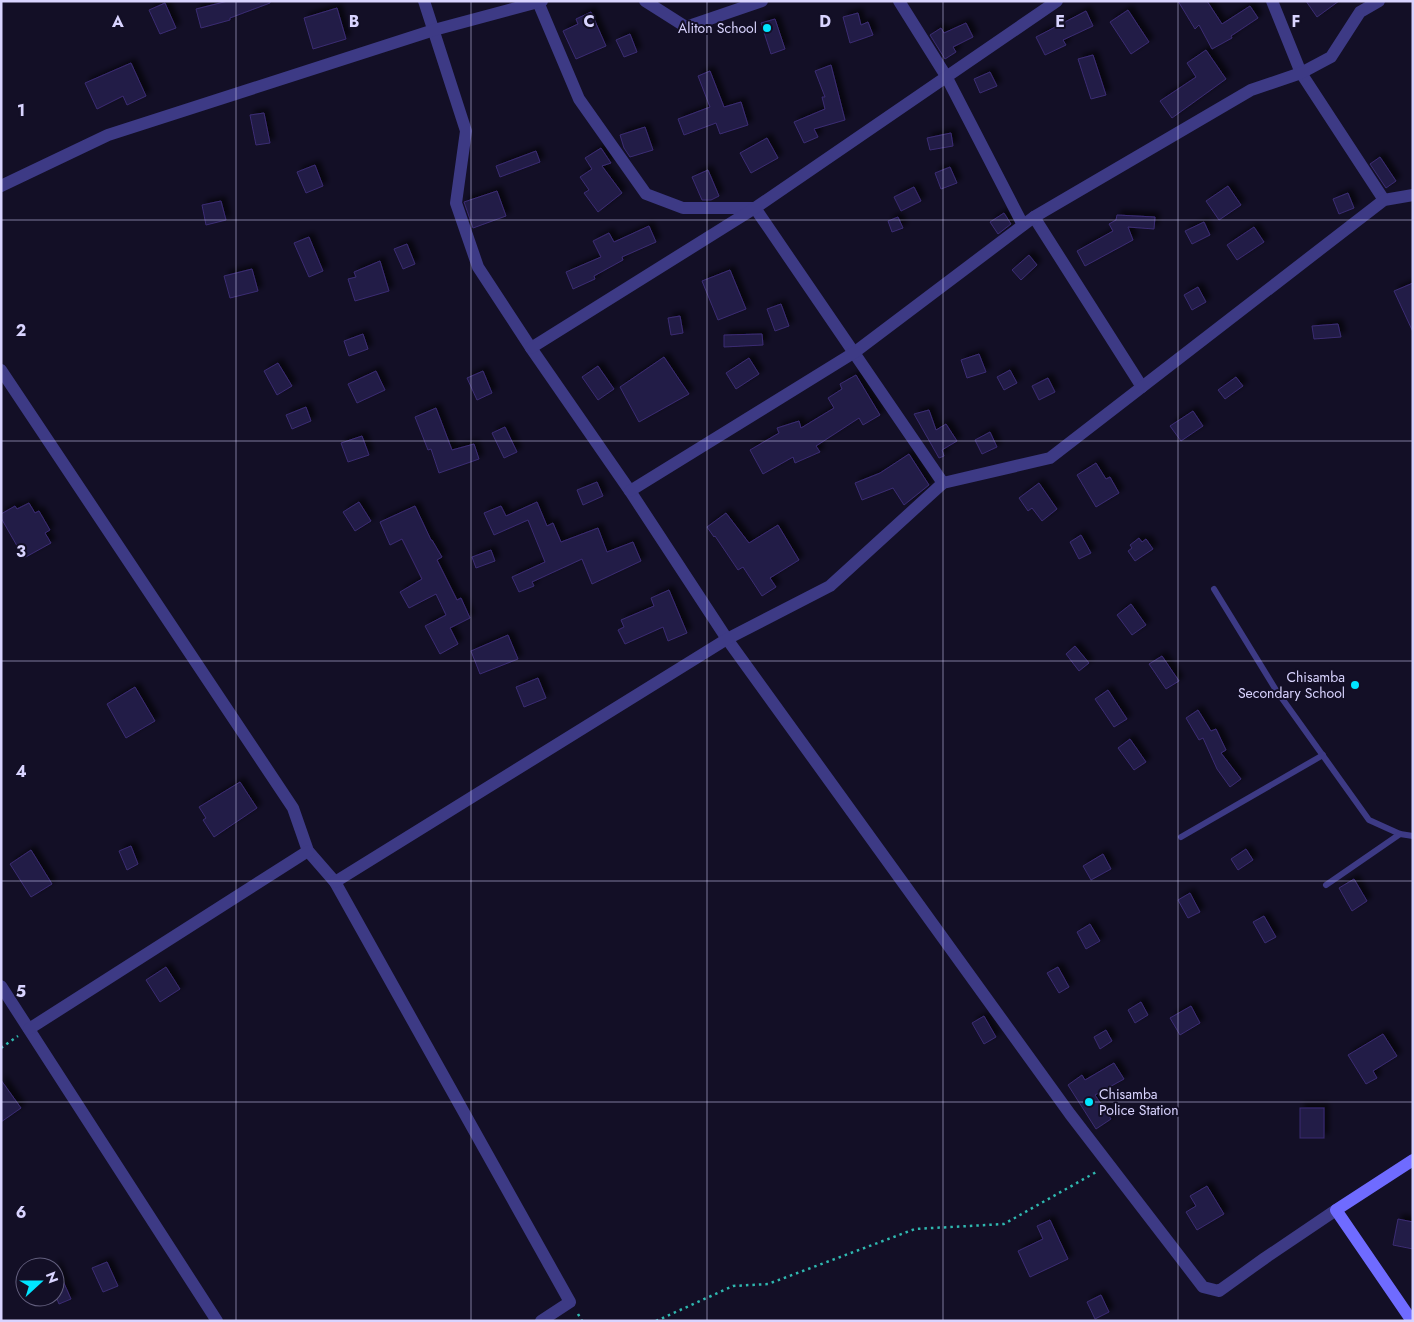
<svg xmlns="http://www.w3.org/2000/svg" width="1414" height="1322" font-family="Jost,sans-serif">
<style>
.building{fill:#241b47;stroke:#3b2d73;filter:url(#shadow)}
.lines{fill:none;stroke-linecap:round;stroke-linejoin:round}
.path{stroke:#2fb8b0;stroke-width:2.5;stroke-dasharray:2.5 4;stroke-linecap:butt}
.lane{stroke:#3d3a85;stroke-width:6}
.street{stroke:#3d3a85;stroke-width:12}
.secondary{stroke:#6f6bff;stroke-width:12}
.grid{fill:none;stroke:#d9d4ff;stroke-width:1;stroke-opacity:0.55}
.poi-dot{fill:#00e5ff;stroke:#130f26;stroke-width:2}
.labels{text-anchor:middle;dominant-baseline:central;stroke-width:4;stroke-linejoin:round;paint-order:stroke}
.poi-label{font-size:14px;fill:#d9d4ff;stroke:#130f26;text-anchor:end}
.grid-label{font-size:16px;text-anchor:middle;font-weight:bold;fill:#d9d4ff;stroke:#130f26;stroke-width:4;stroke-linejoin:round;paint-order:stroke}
</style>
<defs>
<filter id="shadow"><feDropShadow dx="4.5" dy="-4.5" stdDeviation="2.5" flood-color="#0009"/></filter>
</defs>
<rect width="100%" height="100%" fill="#130f26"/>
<g class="building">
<polygon points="228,1 270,1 270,3 230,18 230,20 201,28 196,9"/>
<polygon points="1178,1 1207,1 1222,24 1250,6 1258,18 1231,36 1232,38 1212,49 1199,25 1195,29"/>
<polygon points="1306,1 1339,1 1317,17"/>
<polygon points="165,3 176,28 160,34 149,10"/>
<polygon points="337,8 346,39 313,49 304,18"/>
<polygon points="1128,10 1149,42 1131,54 1110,22"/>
<polygon points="1086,11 1093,26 1063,40 1066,45 1045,55 1036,37"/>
<polygon points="591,12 606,46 576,59 563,31 578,24 576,19"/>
<polygon points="858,13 861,25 868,22 873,35 850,43 843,17"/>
<polygon points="775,19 785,49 771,54 761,23"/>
<polygon points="966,23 973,37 953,47 956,52 945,59 930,35 941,28 944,33"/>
<polygon points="630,34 637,52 624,57 616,40"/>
<polygon points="1206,50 1226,79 1172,118 1160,101 1196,77 1187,63"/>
<polygon points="1093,55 1106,95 1091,99 1078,59"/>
<polygon points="131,63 146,96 127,105 123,96 97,109 85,83"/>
<polygon points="831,65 845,120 814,129 818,137 804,143 794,122 825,109 822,97 825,97 815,71"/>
<polygon points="710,71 724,107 741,102 748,125 720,134 716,123 684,135 678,119 710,107 698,76"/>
<polygon points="990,72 997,86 980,93 974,79"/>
<polygon points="264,113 270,143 256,145 250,115"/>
<polygon points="645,127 653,150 630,157 624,148 620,135"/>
<polygon points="951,133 953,146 930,150 927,138"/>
<polygon points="767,138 778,158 751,173 740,153"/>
<polygon points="601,148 611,163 602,166 622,193 598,212 584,193 589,190 580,177 592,169 585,158"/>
<polygon points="536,151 540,162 500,177 496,166"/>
<polygon points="1380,157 1396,181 1386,188 1370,164"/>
<polygon points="315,165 323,186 306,193 297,172"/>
<polygon points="950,167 957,183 941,189 935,173"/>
<polygon points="708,170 719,196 711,200 702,200 692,177"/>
<polygon points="1228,186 1241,205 1219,220 1206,201"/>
<polygon points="914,187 921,201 901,211 894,197"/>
<polygon points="497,191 506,216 473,228 464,202"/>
<polygon points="1348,193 1354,208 1339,214 1333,199"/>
<polygon points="221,201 226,220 206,225 202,205"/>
<polygon points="1004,213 1011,224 998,234 990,222"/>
<polygon points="1117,215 1155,217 1154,229 1128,227 1133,240 1085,266 1077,251 1113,231 1109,224 1116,220"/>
<polygon points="898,217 903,228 892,232 888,221"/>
<polygon points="1204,222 1210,235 1192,244 1185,231"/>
<polygon points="649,226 656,242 622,257 623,260 594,276 595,279 573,289 566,272 601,257 593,241 609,233 614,242"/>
<polygon points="1254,227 1264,242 1237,260 1227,245"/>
<polygon points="309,237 323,271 309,277 294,243"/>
<polygon points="407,244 415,264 403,269 394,249"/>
<polygon points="1029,255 1037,265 1021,280 1012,270"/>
<polygon points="380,261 389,291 355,301 348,279 356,277 354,272"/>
<polygon points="252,269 258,291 230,298 224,276"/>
<polygon points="730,270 746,309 718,320 702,281"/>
<polygon points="1413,283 1413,332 1394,291"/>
<polygon points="1198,287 1206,302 1192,310 1184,295"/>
<polygon points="781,304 789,326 775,331 767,309"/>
<polygon points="680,316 683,333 671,335 668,318"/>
<polygon points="1338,324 1341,337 1314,339 1312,326"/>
<polygon points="363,334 368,349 349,356 344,341"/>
<polygon points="762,334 763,345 724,347 724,335"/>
<polygon points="979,354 986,372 967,378 961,360"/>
<polygon points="664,357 689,394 639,422 620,387"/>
<polygon points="749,358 759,374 736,389 726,373"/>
<polygon points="278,363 292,386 277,395 264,371"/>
<polygon points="598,366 614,389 598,400 582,377"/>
<polygon points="1010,370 1017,383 1004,390 997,377"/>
<polygon points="376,371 385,390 357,403 348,384"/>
<polygon points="483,371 492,393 477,400 467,378"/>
<polygon points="856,375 880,415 863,425 859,418 816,446 820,452 795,463 793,457 763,474 750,450 779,433 777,428 799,421 801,428 834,408 828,398 842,389 840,384"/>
<polygon points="1236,377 1243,386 1225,399 1218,390"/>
<polygon points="1048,378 1055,392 1039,400 1032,386"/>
<polygon points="306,407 311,421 292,429 286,415"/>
<polygon points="436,408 452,450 474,444 479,459 439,473 431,449 428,450 415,417"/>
<polygon points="929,410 936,430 946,424 957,441 942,450 944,456 939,458 914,414"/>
<polygon points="1193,411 1203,426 1181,441 1170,426"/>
<polygon points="505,427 517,452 504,458 492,433"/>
<polygon points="990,432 997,447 982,454 975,440"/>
<polygon points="362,436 369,455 348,462 341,443"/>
<polygon points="909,454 929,485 904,505 893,488 862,500 855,483 880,473"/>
<polygon points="1096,463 1106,479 1110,477 1119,493 1096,507 1077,475"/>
<polygon points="597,482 603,496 583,505 577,490"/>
<polygon points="1039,483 1057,509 1042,521 1032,508 1028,511 1019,498"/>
<polygon points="359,502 371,521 355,531 343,512"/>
<polygon points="537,502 547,526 553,523 561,542 598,528 607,552 633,542 641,561 592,584 582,559 532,582 534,586 519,592 512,577 545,562 528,520 494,535 484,513 501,506 506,516"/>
<polygon points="29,503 35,513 39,511 50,530 45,533 51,543 24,558 1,518 1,514 15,506 17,509"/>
<polygon points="415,506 431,540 432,540 442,557 437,560 457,600 461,598 470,618 450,628 458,644 440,654 425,626 446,615 436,594 409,608 400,592 422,579 402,539 390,545 380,522"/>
<polygon points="726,513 749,543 778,525 799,560 770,578 776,587 762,596 743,567 738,570 715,536 714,537 707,527"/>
<polygon points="1081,535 1091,553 1079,559 1070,542"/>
<polygon points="1139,538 1142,542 1146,539 1153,549 1135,561 1128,551 1132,548 1130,545"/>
<polygon points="491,550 495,561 476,568 472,557"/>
<polygon points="669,590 687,633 668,641 663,627 625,644 618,630 624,627 621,620 654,606 651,598"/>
<polygon points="1131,604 1146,625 1132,635 1117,615"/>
<polygon points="508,635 518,659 480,674 471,651"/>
<polygon points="1075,646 1089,663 1079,671 1066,654"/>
<polygon points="1162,656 1179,681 1166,689 1149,664"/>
<polygon points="538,678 546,698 524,707 516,687"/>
<polygon points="135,687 155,721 126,738 107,704"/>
<polygon points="1108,690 1127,719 1114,727 1095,699"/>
<polygon points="1198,710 1211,731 1216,729 1226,750 1221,753 1241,779 1230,787 1217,769 1203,738 1199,740 1186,718"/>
<polygon points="1130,739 1146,762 1134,770 1118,748"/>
<polygon points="240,782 257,808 214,837 203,820 206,818 199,807"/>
<polygon points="131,846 138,864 127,870 119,851"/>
<polygon points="1246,849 1253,860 1238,870 1231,859"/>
<polygon points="31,850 52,884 31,897 10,864"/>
<polygon points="1103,854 1111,869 1091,880 1083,866"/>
<polygon points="1354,879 1367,901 1352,911 1339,888"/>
<polygon points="1190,893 1200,912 1188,918 1178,900"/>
<polygon points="1264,916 1276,937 1265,943 1253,922"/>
<polygon points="1090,924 1100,941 1086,949 1077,932"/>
<polygon points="166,967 180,989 160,1002 146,980"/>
<polygon points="1058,967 1069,987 1059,993 1047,973"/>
<polygon points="1141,1002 1148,1015 1135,1023 1128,1010"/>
<polygon points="1191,1006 1200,1023 1180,1035 1170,1018"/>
<polygon points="984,1016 996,1037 984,1044 972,1023"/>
<polygon points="1106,1030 1112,1041 1100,1049 1094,1037"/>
<polygon points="1383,1034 1397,1056 1373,1071 1377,1078 1366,1084 1348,1055"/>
<polygon points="1114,1063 1124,1079 1095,1095 1111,1119 1096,1129 1068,1085 1082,1075 1085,1080"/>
<polygon points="1,1080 21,1108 1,1122"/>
<rect x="1300" y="1108" width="24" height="30"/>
<polygon points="1207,1186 1224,1214 1197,1230 1186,1212 1196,1206 1190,1196"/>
<polygon points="1398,1219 1413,1222 1413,1249 1393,1245"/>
<polygon points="1050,1220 1068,1259 1030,1277 1018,1251 1043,1239 1037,1226"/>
<polygon points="107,1262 118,1286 103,1292 92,1268"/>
<polygon points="55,1263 71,1299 59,1304 55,1294"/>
<polygon points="1101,1295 1109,1312 1095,1319 1087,1302"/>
</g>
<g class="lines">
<g class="path">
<polyline points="1,1048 18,1036"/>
<polyline points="578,1314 582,1321"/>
<polyline points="656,1321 733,1286 768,1284 915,1229 1004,1224 1098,1171"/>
</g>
<g class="lane">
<polyline points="1214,589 1276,690 1369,820 1400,834 1413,836"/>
<polyline points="1181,837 1323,755"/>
<polyline points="1326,885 1400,834"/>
</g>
<g class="street">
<polyline points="424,1 466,131 456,203 478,267 531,348 630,491 727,639 1070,1114 1203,1287 1219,1291 1265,1258 1336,1210"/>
<polyline points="645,1 686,27 762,1"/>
<polyline points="899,1 946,76 1023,225"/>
<polyline points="1272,1 1301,73 1384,200"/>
<polyline points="538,2 579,99 646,194 683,208 755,208 943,483"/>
<polyline points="1,186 108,135 434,30 542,1"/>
<polyline points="1034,217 1142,387"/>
<polyline points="531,348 755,208 1057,1"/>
<polyline points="1,370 293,808 308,851 335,882 570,1302 541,1321"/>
<polyline points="630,491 855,352 1034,217 1251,90 1301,73 1331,57 1360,12 1379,1"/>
<polyline points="335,882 727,639 830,586 943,483 1050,458 1384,200 1413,195"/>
<polyline points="1,986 217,1321"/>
<polyline points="29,1029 308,851"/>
</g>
<polyline class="secondary" points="1412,1321 1336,1210 1413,1160"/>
</g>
<path class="grid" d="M236,1V1321M471,1V1321M707,1V1321M943,1V1321M1178,1V1321M1,220H1413M1,441H1413M1,661H1413M1,881H1413M1,1102H1413"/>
<g class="poi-dot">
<circle cx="767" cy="28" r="5"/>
<circle cx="1355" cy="685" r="5"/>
<circle cx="1089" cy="1102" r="5"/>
</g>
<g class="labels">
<g class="poi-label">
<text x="757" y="28">Aliton School</text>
<text x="1345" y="677">Chisamba<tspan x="1345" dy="16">Secondary School</tspan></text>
<text x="1099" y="1094" text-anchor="start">Chisamba<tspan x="1099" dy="16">Police Station</tspan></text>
</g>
</g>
<g class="grid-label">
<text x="118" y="27">A</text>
<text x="354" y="27">B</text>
<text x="589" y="27">C</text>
<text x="825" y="27">D</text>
<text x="1060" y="27">E</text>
<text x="1296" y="27">F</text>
<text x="21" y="116">1</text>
<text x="21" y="336">2</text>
<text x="21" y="557">3</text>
<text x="21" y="777">4</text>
<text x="21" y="997">5</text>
<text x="21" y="1218">6</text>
</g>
<rect width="1414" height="1322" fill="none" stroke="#d9d4ff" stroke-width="5"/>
<g transform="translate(40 1282) rotate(69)"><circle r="24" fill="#130f26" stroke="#625e7d"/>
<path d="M0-4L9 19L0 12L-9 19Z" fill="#00e5ff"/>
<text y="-8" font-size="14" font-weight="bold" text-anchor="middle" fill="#d9d4ff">N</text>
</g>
</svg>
